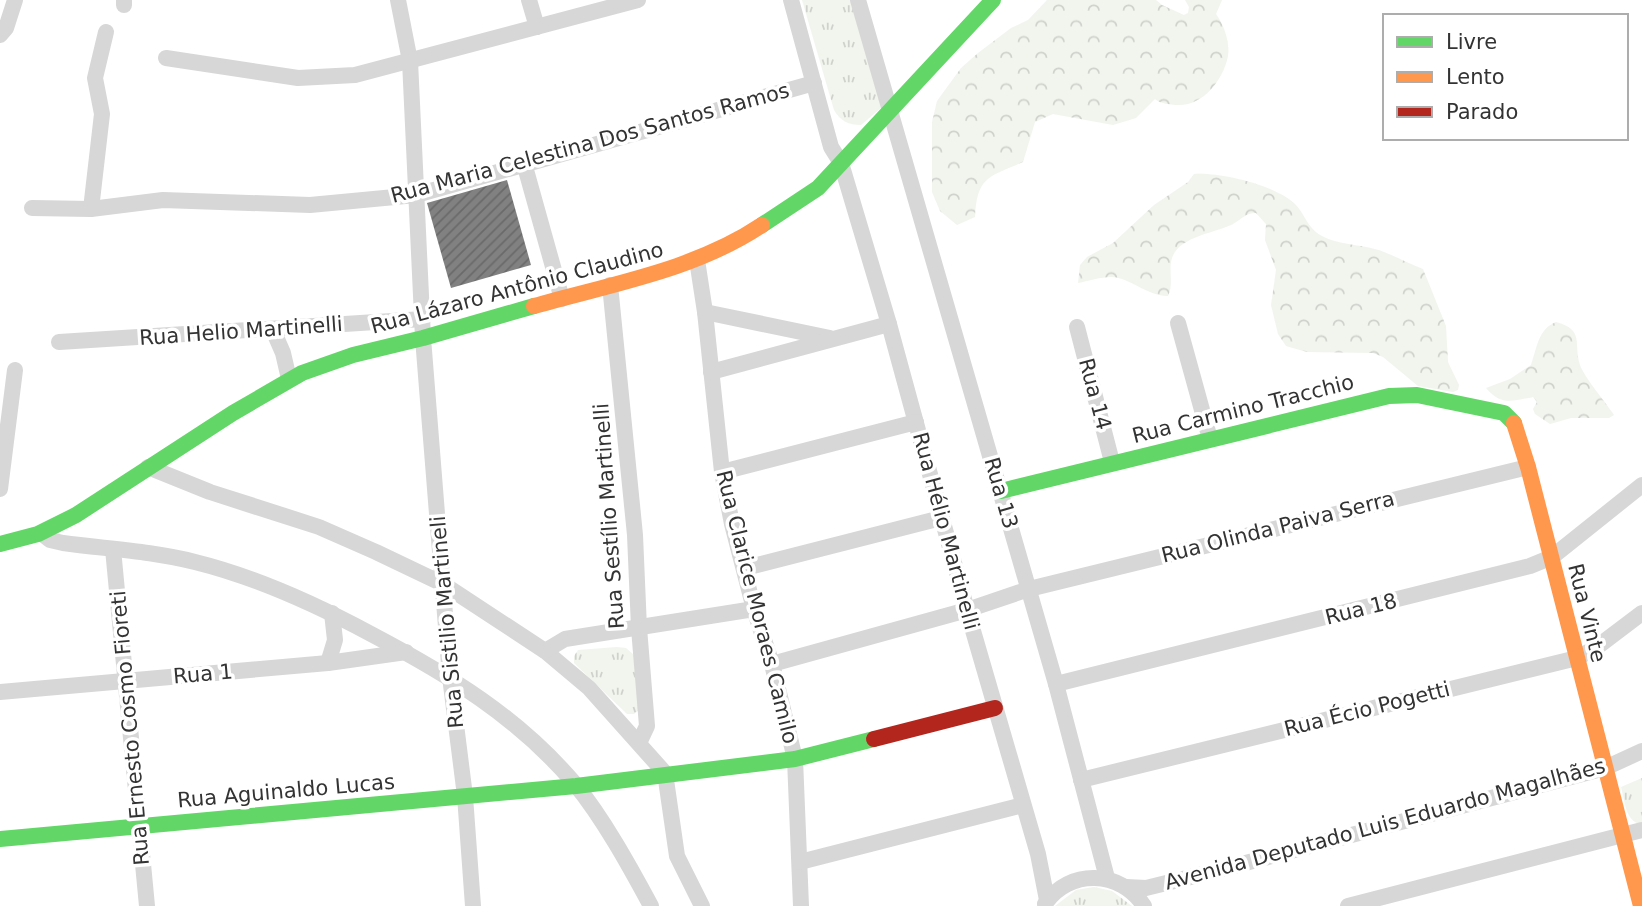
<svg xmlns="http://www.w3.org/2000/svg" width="1642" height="906" font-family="'DejaVu Sans',sans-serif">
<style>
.grass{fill:url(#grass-tufts)}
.forest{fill:url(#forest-crowns)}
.building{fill:url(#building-hatch)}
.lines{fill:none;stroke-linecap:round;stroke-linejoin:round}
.street{stroke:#d7d7d7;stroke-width:16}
.fast{stroke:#63d668;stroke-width:16}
.slow{stroke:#ff974d;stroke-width:16}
.jam{stroke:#b3261e;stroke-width:16}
.labels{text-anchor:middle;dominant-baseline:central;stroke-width:7;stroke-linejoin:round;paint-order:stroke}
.street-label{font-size:21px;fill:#333;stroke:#fff}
</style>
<defs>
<pattern id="grass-tufts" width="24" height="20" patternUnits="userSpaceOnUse" patternTransform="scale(1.75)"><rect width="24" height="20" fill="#f1f5ed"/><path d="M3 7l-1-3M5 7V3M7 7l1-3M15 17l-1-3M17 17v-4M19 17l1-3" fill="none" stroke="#cfd2cc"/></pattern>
<pattern id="forest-crowns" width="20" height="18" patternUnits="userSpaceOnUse" patternTransform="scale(1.75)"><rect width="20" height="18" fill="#f1f5ed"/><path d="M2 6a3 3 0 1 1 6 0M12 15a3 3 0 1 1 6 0" fill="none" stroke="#cfd2cc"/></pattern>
<pattern id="building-hatch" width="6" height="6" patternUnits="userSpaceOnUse" patternTransform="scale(1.75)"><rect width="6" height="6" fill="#818181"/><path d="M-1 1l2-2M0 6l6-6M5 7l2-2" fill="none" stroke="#6a6a6a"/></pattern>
</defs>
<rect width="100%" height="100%" fill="#fff"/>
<g class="grass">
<path d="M802,0H853L882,101L881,108L861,125C849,125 840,121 834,110Z"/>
<polygon points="617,647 626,648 634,655 639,710 634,714 627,714 574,663 574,656 578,650"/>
<path d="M1642,778V825C1625,821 1625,802 1621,787Z"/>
<polygon points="1094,887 1112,891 1132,906 1055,906 1076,890"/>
</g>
<g class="forest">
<path d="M1047,0H1156L1162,5L1184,15L1188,13L1189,7L1185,0H1222L1216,14C1224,25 1230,42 1228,56C1223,81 1202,107 1176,105C1168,104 1161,104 1155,99L1136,118L1113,125L1053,114L1035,122L1023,162C989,177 977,176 975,217L957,225L940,211L932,192V122L937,101L961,68L978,53L1011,28L1028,20Z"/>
<path d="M1194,174C1219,172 1276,185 1295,204C1305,214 1307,228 1322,236C1340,246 1365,244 1384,252C1397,257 1410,264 1423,269L1446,326L1448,362L1459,385L1458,390L1453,392L1418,386L1383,357L1373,353L1307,352L1286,346L1278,334L1271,305L1276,270L1265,240L1266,224L1256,213C1245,213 1242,219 1233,224C1216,233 1179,236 1172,258C1168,270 1174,284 1168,296C1144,295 1132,278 1111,277C1101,277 1088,281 1078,283L1080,265L1087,257L1113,243L1154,205L1188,182Z"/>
<path d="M1556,322C1585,330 1573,343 1580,365C1584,377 1606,403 1614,415L1609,418H1571L1550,424L1535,414L1533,409L1537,402L1533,397C1511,401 1502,406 1486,388L1510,379L1531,365C1537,348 1538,329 1556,322Z"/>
</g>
<polygon class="building" points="507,180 531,265 451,288 427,203"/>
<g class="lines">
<g class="street">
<polyline points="398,0 410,61 423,338 450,677 465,796 473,906"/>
<polyline points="529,0 537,27"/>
<polyline points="791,0 831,147 841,163 889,324 967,610 1038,854 1047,900"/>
<polyline points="858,0 1056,684 1107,878"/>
<polyline points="124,5 124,0"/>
<polyline points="0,35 6,28 15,0"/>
<polyline points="166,58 298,78 355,75 638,0"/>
<polyline points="524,163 562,299"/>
<polyline points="32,208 91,209 163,200 310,205 416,195 814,83"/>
<polyline points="91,209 102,114 95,78 106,32"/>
<polyline points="697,260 705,312 722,472 732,524 754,609 772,664 795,759 801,906"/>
<polyline points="610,285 635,535 639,628 647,726 639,743"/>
<polyline points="705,312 830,338"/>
<polyline points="1178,323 1210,439"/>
<polyline points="1077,327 1112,462"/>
<polyline points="273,330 283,353 289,379"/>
<polyline points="59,342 423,319"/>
<polyline points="711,372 889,324"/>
<polyline points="148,467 210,492 319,527 376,552 443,584 545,651 589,688 665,773 677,856 702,906"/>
<polyline points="722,472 916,422"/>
<polyline points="0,489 15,370"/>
<path d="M41,533L50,540L63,543C107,549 152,551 195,562C256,577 315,604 371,634C449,675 518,717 575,784C603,818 630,867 651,906"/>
<polyline points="113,549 147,906"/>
<polyline points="745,568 941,518"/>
<polyline points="545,651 565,639 754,609"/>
<polyline points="328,663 335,640 332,613"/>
<polyline points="772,664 967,610 1029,589 1528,467"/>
<polyline points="1056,684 1530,566 1552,557 1642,485"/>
<polyline points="0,692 328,663 406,652"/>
<polyline points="1081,780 1577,658 1597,647 1642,613"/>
<polyline points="800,862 1023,805"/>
<polyline points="1126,887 1146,888 1215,871 1605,768 1642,751"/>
<path d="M1045,904C1069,868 1121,870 1144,906"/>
<polyline points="1348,906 1642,830"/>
</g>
<g class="fast">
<polyline points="762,225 818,188 993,0"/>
<polyline points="1001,491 1389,396 1417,395 1504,413 1514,423"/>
<polyline points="0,544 38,534 76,515 233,413 302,373 353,355 423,338 534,306"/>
<polyline points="0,839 576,786 795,759 874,739"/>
</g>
<g class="slow">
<path d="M534,306C611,284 695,270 762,225"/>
<polyline points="1514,423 1528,467 1641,906"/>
</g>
<polyline class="jam" points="874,739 995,708"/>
</g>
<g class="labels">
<g class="street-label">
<text transform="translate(590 143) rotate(-15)">Rua Maria Celestina Dos Santos Ramos</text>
<text transform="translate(517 288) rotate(-15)">Rua Lázaro Antônio Claudino</text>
<text transform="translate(241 331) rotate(-4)">Rua Helio Martinelli</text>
<text transform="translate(1095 394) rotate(75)">Rua 14</text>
<text transform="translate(1243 409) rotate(-14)">Rua Carmino Tracchio</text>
<text transform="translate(1001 493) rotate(74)">Rua 13</text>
<text transform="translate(609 516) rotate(-94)">Rua Sestílio Martinelli</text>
<text transform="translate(1278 527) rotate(-14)">Rua Olinda Paiva Serra</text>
<text transform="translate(946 531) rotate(75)">Rua Hélio Martinelli</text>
<text transform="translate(757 607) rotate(76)">Rua Clarice Moraes Camilo</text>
<text transform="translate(1361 609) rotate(-14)">Rua 18</text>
<text transform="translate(1587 613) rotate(76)">Rua Vinte</text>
<text transform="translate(447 622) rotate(-95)">Rua Sistilio Martineli</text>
<text transform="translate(203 674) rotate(-5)">Rua 1</text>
<text transform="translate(1367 709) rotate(-14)">Rua Écio Pogetti</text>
<text transform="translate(130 728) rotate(-95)">Rua Ernesto Cosmo Fioreti</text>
<text transform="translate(286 791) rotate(-5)">Rua Aguinaldo Lucas</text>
<text transform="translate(1385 824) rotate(-15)">Avenida Deputado Luis Eduardo Magalhães</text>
</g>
</g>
<rect x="1383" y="14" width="245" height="126" fill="#ffffff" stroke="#adadad" stroke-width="2"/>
<rect x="1397" y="37" width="35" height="10" fill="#63d668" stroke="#adadad" stroke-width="2"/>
<text x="1446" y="49" font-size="21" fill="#333333">Livre</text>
<rect x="1397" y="72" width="35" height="10" fill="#ff974d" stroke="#adadad" stroke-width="2"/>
<text x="1446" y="84" font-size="21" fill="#333333">Lento</text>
<rect x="1397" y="107" width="35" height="10" fill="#b3261e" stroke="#adadad" stroke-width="2"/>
<text x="1446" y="119" font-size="21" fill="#333333">Parado</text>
</svg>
